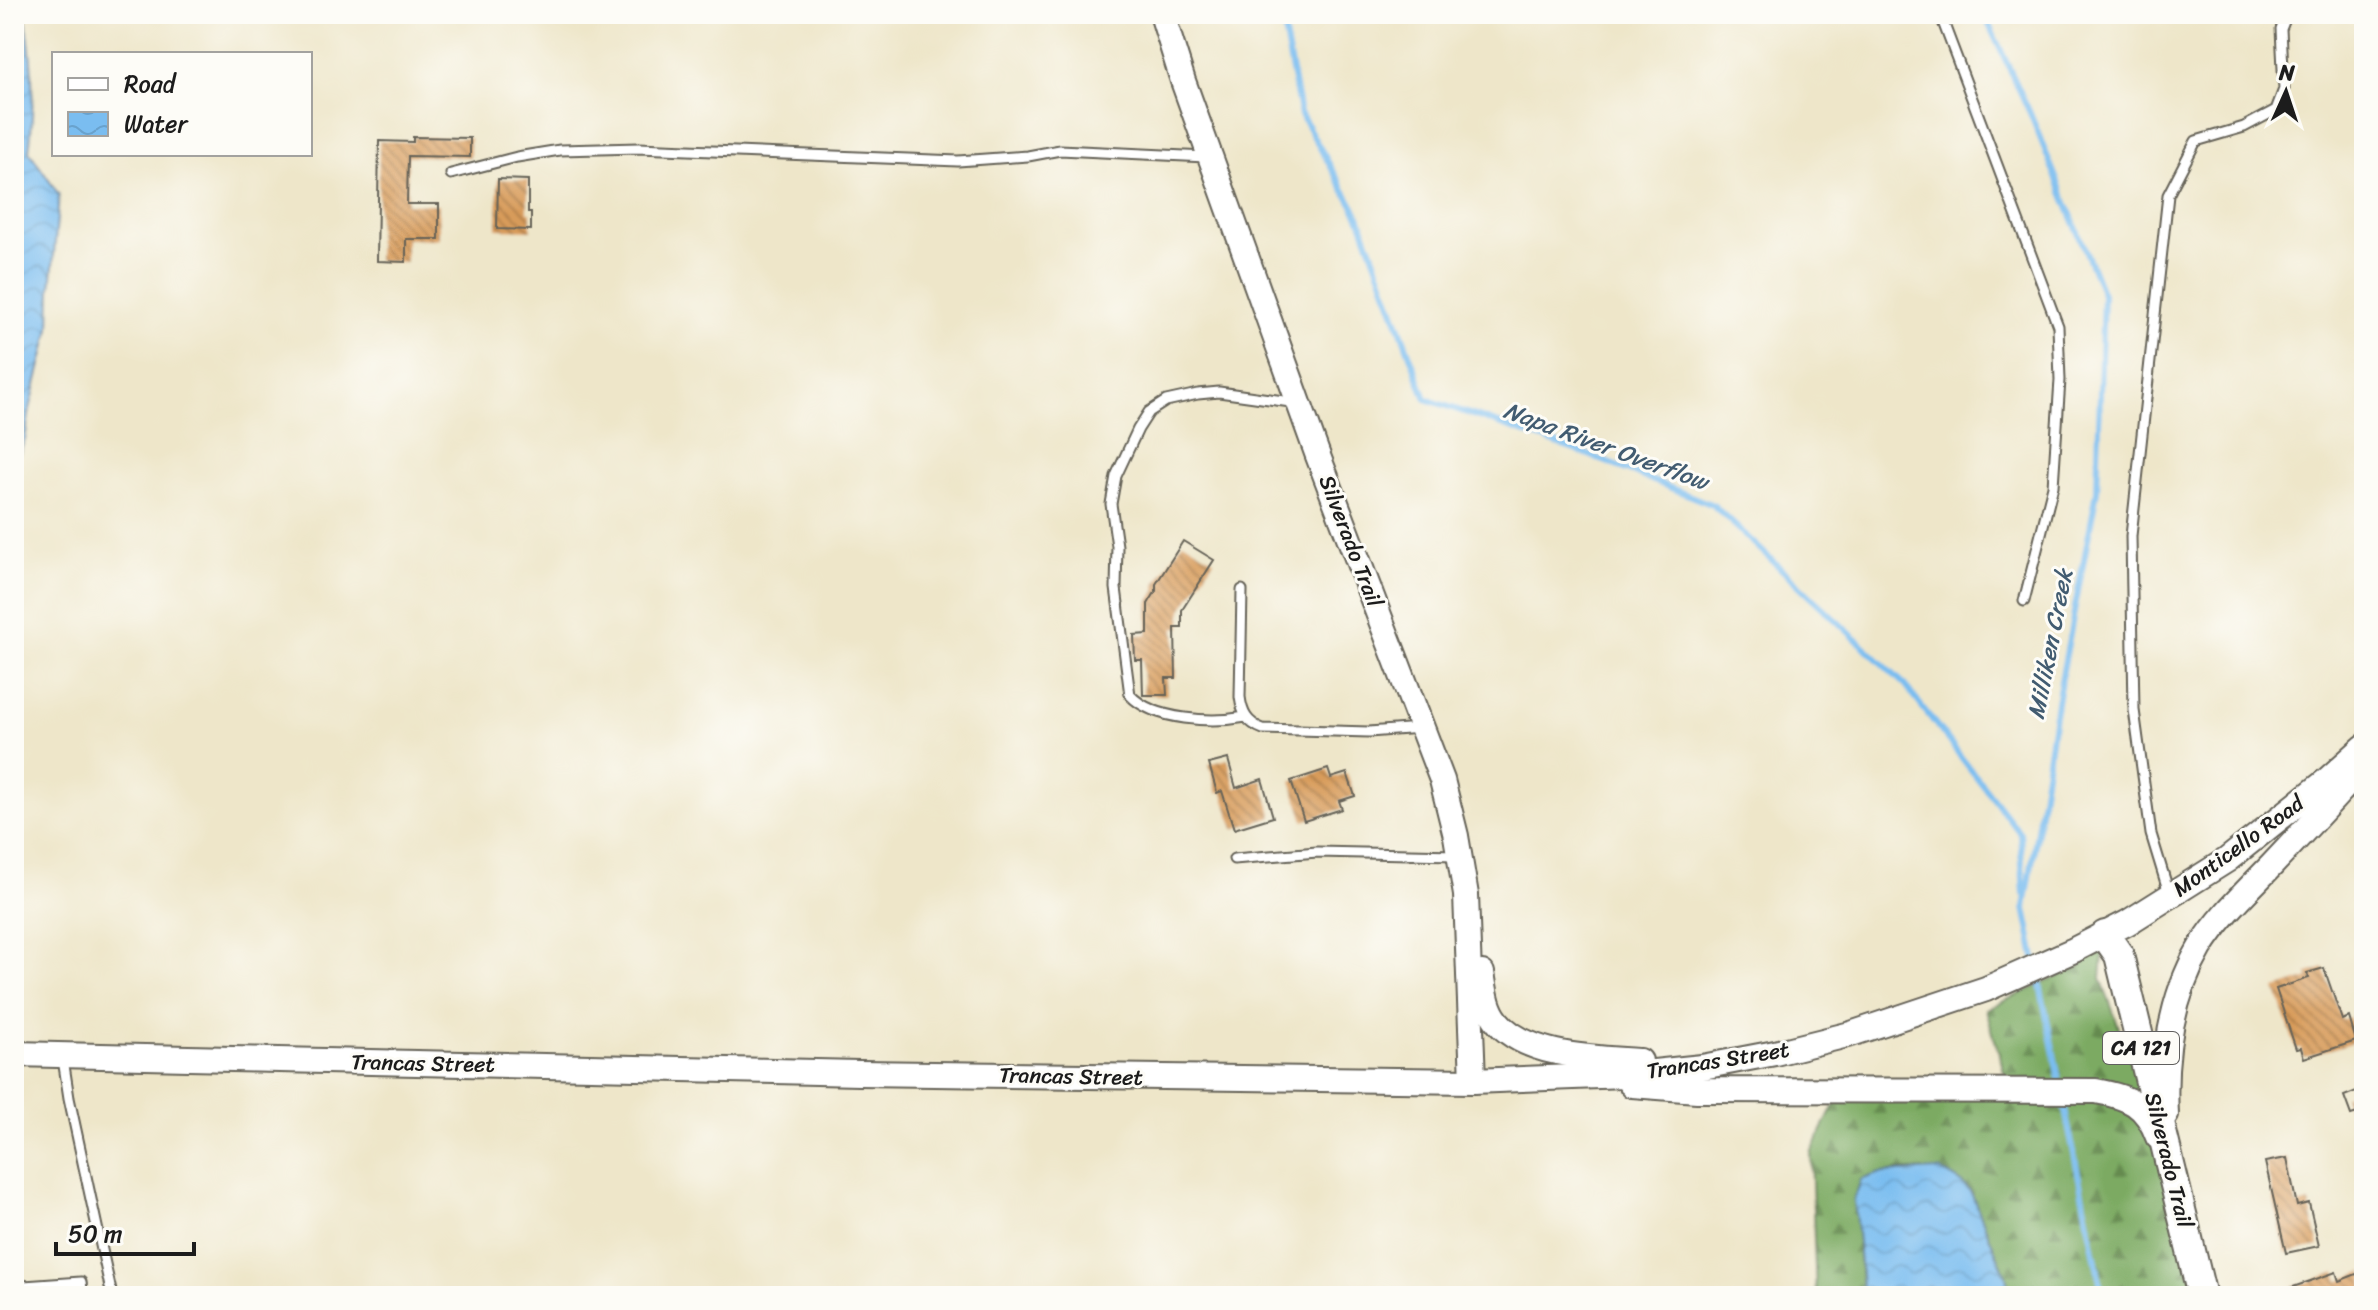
<svg xmlns="http://www.w3.org/2000/svg" width="2378" height="1310" font-family="Sriracha,sans-serif">
<style>
.forest{fill:url(#forest-firs);stroke:#4c633f;stroke-width:2}
.water{fill:url(#water-waves);stroke:#4b6c86;stroke-width:2}
.lines{fill:none;stroke-linecap:round;stroke-linejoin:round}
.stream{stroke:#7abdf0;stroke-width:6}
.building{fill:url(#building-back-hatch)}
.lane-casing{stroke:#666359;stroke-width:13}
.secondary-casing{stroke:#666359;stroke-width:28}
.primary-casing{stroke:#666359;stroke-width:32}
.lane{stroke:#fff;stroke-width:9}
.secondary{stroke:#fff;stroke-width:24}
.primary{stroke:#fff;stroke-width:28}
.labels{text-anchor:middle;dominant-baseline:central;stroke-width:6;stroke-linejoin:round;paint-order:stroke}
.shield{fill:#fdfcf7;stroke:#605f5e;stroke-width:2}
.shield-label{font-size:20px;font-weight:bold;fill:#1c1c1c}
.street-label{font-size:22px;fill:#1c1c1c;stroke:#fdfcf7}
.water-label{font-size:24px;font-style:italic;fill:#425c71;stroke:#fdfcf7}
</style>
<defs>
<pattern id="forest-firs" width="22" height="20" patternUnits="userSpaceOnUse" patternTransform="scale(2)"><rect width="22" height="20" fill="#7caa62"/><path d="M5 1l3.5 6h-7zM16 11l3.5 6h-7z" fill="#658a50"/></pattern>
<pattern id="water-waves" width="16" height="10" patternUnits="userSpaceOnUse" patternTransform="scale(2)"><rect width="16" height="10" fill="#7abdf0"/><path d="M0 5q4-4 8 0t8 0" fill="none" stroke="#69a2cd"/></pattern>
<pattern id="building-back-hatch" width="6" height="6" patternUnits="userSpaceOnUse" patternTransform="scale(2)"><rect width="6" height="6" fill="#d89b5a"/><path d="M-1 5l2 2M0 0l6 6M5-1l2 2" fill="none" stroke="#ae7e4a"/></pattern>
</defs>
<rect width="100%" height="100%" fill="#fdfcf7"/>
<filter id="ink" filterUnits="userSpaceOnUse"><feTurbulence type="fractalNoise" baseFrequency=".0125" numOctaves="2"/><feDisplacementMap in="SourceGraphic" scale="16" xChannelSelector="R" yChannelSelector="G"/><feConvolveMatrix kernelMatrix="1 2 1 2 8 2 1 2 1" color-interpolation-filters="sRGB"/></filter>
<filter id="wash" filterUnits="userSpaceOnUse"><feTurbulence type="fractalNoise" baseFrequency=".006" numOctaves="4" result="noise"/><feDisplacementMap in="SourceGraphic" scale="32" xChannelSelector="R" yChannelSelector="G"/><feGaussianBlur stdDeviation="1.8" result="paint"/><feColorMatrix in="noise" values="0 0 0 0 0 0 0 0 0 0 0 0 0 0 0 0 0 1.4 0 .05"/><feComposite in="paint" operator="in"/></filter>
<g filter="url(#wash)">
<rect width="100%" height="100%" fill="#eee6c9"/>
<path class="forest" d="M2105,935L2101,978L2169,1165L2202,1296H2010L2006,1276L1972,1195C1952,1161 1893,1168 1861,1180L1858,1252L1863,1296H1816L1811,1153L1841,1091L2010,1092L1986,1009L2080,967Z"/>
<g class="water">
<path d="M14,14H25C33,59 35,105 29,151L59,195L51,289L50,329L30,409L25,440L14,465Z"/>
<path d="M1939,1170C1952,1176 1965,1183 1972,1195L2006,1276L2010,1296H1863L1854,1200L1861,1180L1880,1173Z"/>
</g>
<g class="lines">
<g class="stream">
<polyline points="1281,14 1300,113 1359,216 1426,399 1589,455 1713,505 1905,685 2020,833 2024,894"/>
<polyline points="1984,14 2030,113 2103,294 2097,491 2057,702 2025,908 2036,963"/>
<polyline points="2038,974 2060,1084"/>
<polyline points="2062,1095 2103,1296"/>
</g>
</g>
<g id="blocks">
<g class="building">
<polygon points="413,137 470,138 470,157 408,156 407,204 439,204 439,239 406,239 406,262 377,261 379,141 413,142"/>
<polygon points="498,179 528,180 528,212 531,212 531,230 497,229"/>
<polygon points="1183,541 1214,560 1182,610 1182,628 1175,628 1176,678 1166,678 1167,695 1143,695 1142,660 1135,660 1134,635 1148,634 1148,604 1156,591 1156,584"/>
<polygon points="1228,759 1236,788 1262,779 1273,817 1234,829 1222,791 1217,793 1209,764"/>
<polygon points="1328,769 1331,778 1347,773 1355,796 1339,801 1342,809 1304,821 1291,781"/>
<polygon points="2324,968 2342,1020 2349,1017 2356,1041 2304,1058 2301,1048 2296,1049 2276,989 2309,978 2307,973"/>
<polygon points="2364,1088 2364,1111 2351,1115 2344,1096"/>
<polygon points="2287,1158 2297,1206 2309,1203 2319,1246 2286,1253 2265,1162"/>
<polygon points="2364,1271 2364,1296 2274,1296 2273,1294 2336,1272 2339,1281"/>
</g>
</g>
</g>
<g filter="url(#ink)">
<use href="#blocks" fill-opacity="0" stroke="#666359" stroke-width="2"/>
<g class="lines">
<defs>
<g id="lane">
<polyline points="1940,14 2058,326 2060,380 2053,486 2024,601"/>
<polyline points="451,174 517,157 560,150 639,148 958,161 1028,156 1060,150 1206,157"/>
<path d="M1242,590L1240,697C1242,713 1247,723 1263,729L1369,732L1420,728"/>
<path d="M1246,717C1213,723 1154,721 1130,695L1116,588L1117,546L1111,504L1116,476L1138,429L1149,412L1166,401L1198,394L1219,392L1298,403"/>
<polyline points="1234,859 1317,852 1456,855"/>
<polyline points="2169,893 2151,834 2134,710 2131,536 2168,195 2196,141 2244,127 2276,110 2284,89 2281,29 2287,14"/>
<polyline points="63,1059 69,1098 112,1296"/>
<polyline points="14,1277 24,1286 81,1282 83,1296"/>
</g>
<g id="secondary">
<polyline points="1162,14 1183,81 1318,456 1442,780 1456,836 1466,895 1473,1081"/>
<path d="M1482,973C1485,989 1486,1007 1497,1021C1525,1057 1597,1058 1640,1061"/>
<polyline points="14,1054 859,1073 1473,1081 1625,1075 1702,1067 1775,1053 1851,1034 1986,989 2074,950 2127,923 2227,860 2325,782 2364,747"/>
<path d="M1632,1085L1697,1090L2096,1091C2129,1097 2146,1104 2158,1137"/>
<path d="M2166,1115C2163,1058 2170,999 2200,948C2219,917 2247,891 2272,865C2303,832 2334,799 2364,765"/>
</g>
<polyline id="primary" points="2105,935 2119,955 2202,1296"/>
</defs>
<use href="#lane" class="lane-casing"/>
<use href="#secondary" class="secondary-casing"/>
<use href="#primary" class="primary-casing"/>
<use href="#lane" class="lane"/>
<use href="#secondary" class="secondary"/>
<use href="#primary" class="primary"/>
</g>
</g>
<g class="labels">
<rect class="shield" x="2103" y="1032" width="76" height="32" rx="6"/>
<g class="shield-label">
<text x="2141" y="1048">CA 121</text>
</g>
<g class="street-label">
<text transform="translate(1351 541) rotate(69)">Silverado Trail</text>
<text transform="translate(2238 846) rotate(-36)">Monticello Road</text>
<text transform="translate(1718 1060) rotate(-9)">Trancas Street</text>
<text transform="translate(423 1063) rotate(1)">Trancas Street</text>
<text transform="translate(1071 1076) rotate(1)">Trancas Street</text>
<text transform="translate(2169 1160) rotate(76)">Silverado Trail</text>
</g>
<g class="water-label">
<text transform="translate(1606 446) rotate(20)">Napa River Overflow</text>
<text transform="translate(2050 644) rotate(-79)">Milliken Creek</text>
</g>
</g>
<rect width="2378" height="1310" fill="none" stroke="#fdfcf7" stroke-width="48"/>
<rect x="52" y="52" width="260" height="104" fill="#fdfcf7" stroke="#a3a29f" stroke-width="2"/>
<rect x="68" y="78" width="40" height="12" fill="#ffffff" stroke="#a3a29f" stroke-width="2"/>
<text x="124" y="92" font-size="24" fill="#1c1c1c">Road</text>
<rect x="68" y="112" width="40" height="24" fill="url(#water-waves)" stroke="#a3a29f" stroke-width="2"/>
<text x="124" y="132" font-size="24" fill="#1c1c1c">Water</text>
<g transform="translate(2286 92) rotate(3)" stroke="#fdfcf7" stroke-width="6" paint-order="stroke">
<path d="M0-6L14 30L0 20L-14 30Z" fill="#1c1c1c"/>
<text y="-12" font-size="22" font-weight="bold" text-anchor="middle" fill="#1c1c1c">N</text>
</g>
<path d="M56 1242v12h138v-12" fill="none" stroke="#1c1c1c" stroke-width="4"/>
<text x="68" y="1242" font-size="24" fill="#1c1c1c" stroke="#fdfcf7" stroke-width="6" paint-order="stroke">50 m</text>
</svg>
